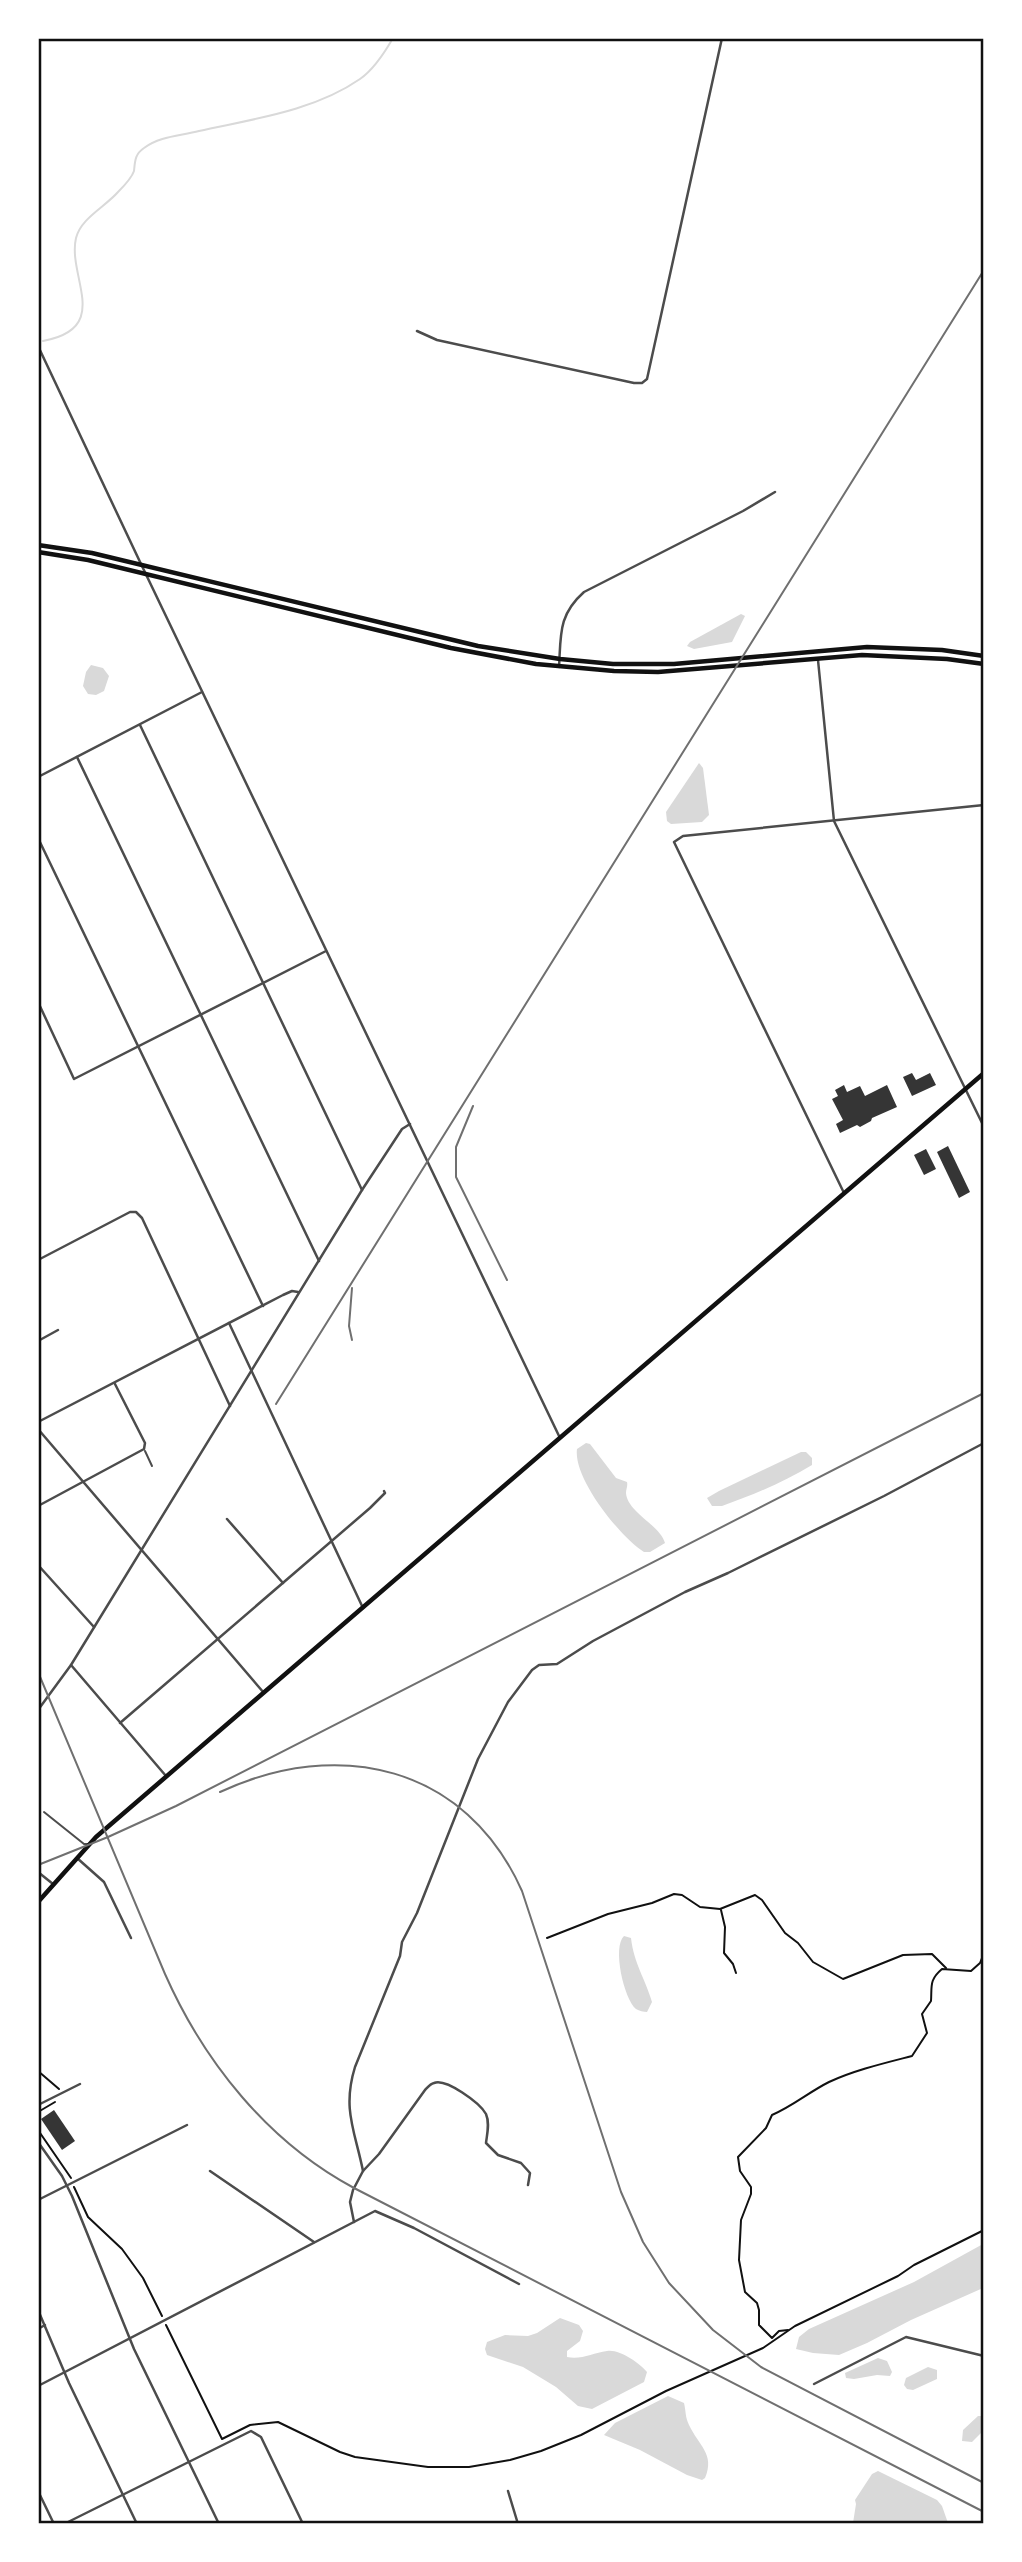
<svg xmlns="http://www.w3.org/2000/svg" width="1022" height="2562" font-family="'IBM Plex Serif',serif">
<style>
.water{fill:#d9d9d9}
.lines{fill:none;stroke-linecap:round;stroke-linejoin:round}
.stream{stroke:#d9d9d9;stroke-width:2}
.building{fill:#353535}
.path{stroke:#111;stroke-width:2}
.service{stroke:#4c4c4c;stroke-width:2}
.minor{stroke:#4c4c4c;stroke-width:2.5}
.secondary{stroke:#111;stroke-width:4.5}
.primary{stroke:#111;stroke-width:4.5}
.rail{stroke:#707070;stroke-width:2}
.neatline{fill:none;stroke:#111;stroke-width:2.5}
</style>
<rect width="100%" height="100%" fill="#fff"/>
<g class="water">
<polygon points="741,614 745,616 732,642 694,649 687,646 690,642"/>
<polygon points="91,665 103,668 109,676 104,691 96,695 88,694 83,686 86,672"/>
<polygon points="699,763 703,768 709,815 702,822 671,824 667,821 666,812"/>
<path d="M586,1443L590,1444L616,1478L627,1482C628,1486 626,1489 626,1493C627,1512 660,1525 665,1543L650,1552H644C620,1537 573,1478 577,1449Z"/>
<path d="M801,1452H806L812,1458V1465C784,1482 753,1495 722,1506H712L707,1498L719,1491Z"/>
<path d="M624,1936L631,1938C634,1964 645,1978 652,2002L647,2012C644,2012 639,2011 636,2009C624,1999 612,1947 624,1936Z"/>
<polygon points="983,2244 983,2288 911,2320 867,2343 839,2355 813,2353 796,2349 799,2337 809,2329 914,2282"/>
<path d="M560,2318L579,2325L583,2331L580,2341L567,2351V2357C581,2360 593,2353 607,2351C620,2349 639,2363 647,2372L644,2382L592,2409L578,2406L556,2387L523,2367L487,2355L485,2349L487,2342L505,2335L528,2336L537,2333Z"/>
<polygon points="878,2358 887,2361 892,2372 890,2376 877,2375 854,2379 846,2378 845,2373"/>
<polygon points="928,2367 937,2370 937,2379 913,2390 907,2389 904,2385 906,2378"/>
<path d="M668,2396L684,2403C686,2411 685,2417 689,2425C699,2446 715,2454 705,2478L702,2480L687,2475L640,2450L604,2435L615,2423Z"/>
<polygon points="978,2416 983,2416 983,2431 972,2442 962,2441 963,2430"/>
<polygon points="878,2471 937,2500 942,2506 948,2523 853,2523 856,2504 855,2500 872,2474"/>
</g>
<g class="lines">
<path class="stream" d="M43,341C113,328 67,277 76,238C81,218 105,207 118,192C123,187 132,177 134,171C135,161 135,154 144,148C160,136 180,136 199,131C253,119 314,111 360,79C373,70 385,52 393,38"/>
</g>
<g class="building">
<polygon points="912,1073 916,1080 930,1073 936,1085 912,1096 903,1077"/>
<polygon points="844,1085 847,1092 860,1086 865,1096 887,1085 897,1107 872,1118 871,1121 860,1127 857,1125 840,1133 836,1124 843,1120 832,1099 838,1096 835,1090"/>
<polygon points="948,1146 970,1192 959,1198 937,1152"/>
<polygon points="926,1149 936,1169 924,1175 914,1155"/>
<polygon points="54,2110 75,2141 62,2150 41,2119"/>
</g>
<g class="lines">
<g class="path">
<polyline points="721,1910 725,1927 724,1953 733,1964 736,1973"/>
<polyline points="547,1938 608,1914 652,1903 674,1894 682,1895 700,1907 720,1909 755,1895 762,1900 785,1933 798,1943 813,1962 843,1979 903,1955 932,1954 946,1968"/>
<polyline points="38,2071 59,2089"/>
<polyline points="38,2112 55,2102"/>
<polyline points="38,2130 71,2178"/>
<polyline points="74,2187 88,2217 122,2249 143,2278 162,2316"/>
<polyline points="166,2325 222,2439 250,2425 278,2422 340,2452 355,2457 428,2467 469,2467 510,2460 541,2451 581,2435 666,2391 763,2348 795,2326 898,2276 914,2265 984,2230"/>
<path d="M788,2330L779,2331L772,2338L759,2325V2310L757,2303L745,2292L739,2260L741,2220L751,2194V2187L740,2171L738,2157L766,2128L772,2115C793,2106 809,2092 829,2082C855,2070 885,2063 912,2056L927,2033L922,2014L931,2001C932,1986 929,1980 942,1969L971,1971L980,1963L984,1953"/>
</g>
<g class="service">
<polyline points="145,1451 152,1466"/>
<polyline points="44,1812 84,1844 88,1844"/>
</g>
<g class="minor">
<polyline points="417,331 437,340 634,383 642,383 647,379 722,38"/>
<polyline points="38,346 141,564 560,1438"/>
<polyline points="818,660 834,821 984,1127"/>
<path d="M559,667C561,635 558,615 584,592L743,511L775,492"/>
<polyline points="140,725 362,1190"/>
<polyline points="77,757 319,1261"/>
<polyline points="38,777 202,692"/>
<polyline points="38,838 263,1306"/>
<polyline points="38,1002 74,1079 326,951"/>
<polyline points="844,1193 674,842 683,836 984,805"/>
<polyline points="38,1260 130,1212 136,1212 142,1218 230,1406"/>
<polyline points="229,1323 363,1608"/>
<polyline points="38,1341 58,1330"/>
<polyline points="38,1422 283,1295 292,1291 298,1292"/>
<polyline points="38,1429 264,1693"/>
<polyline points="38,1506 144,1449 145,1443 115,1384"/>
<polyline points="227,1519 283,1583"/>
<polyline points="38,1565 94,1627"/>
<polyline points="71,1665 166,1776"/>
<polyline points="38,1710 71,1665 362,1190 402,1129 410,1124"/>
<polyline points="120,1723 370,1508 385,1493 384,1491"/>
<polyline points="77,1858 104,1882 131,1938"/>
<polyline points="38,1872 53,1884"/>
<polyline points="38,2105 80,2084"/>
<polyline points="38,2142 62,2176 72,2196 134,2349 219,2524"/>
<polyline points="210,2171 314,2242"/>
<path d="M363,2171C355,2131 342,2109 355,2067L400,1956L402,1942L417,1913L478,1759L508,1702L532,1670L539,1665L557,1664L593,1641L685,1592L728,1573L884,1496L984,1443"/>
<polyline points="38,2200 187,2125"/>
<path d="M354,2222L350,2202L353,2190L363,2171L379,2154L425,2090C428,2087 430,2084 434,2083C446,2078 480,2103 486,2114C490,2123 487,2134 486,2143L498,2155L521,2163L530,2173L528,2185"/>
<polyline points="38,2310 69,2383 137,2524"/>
<polyline points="38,2329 45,2325"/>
<polyline points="814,2384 906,2337 984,2356"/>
<polyline points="38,2386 375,2211 414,2228 519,2284"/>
<polyline points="38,2491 54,2524"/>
<polyline points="508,2491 518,2524"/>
<polyline points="64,2524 251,2431 261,2437 303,2524"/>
</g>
<polyline class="secondary" points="38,1902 96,1837 984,1073"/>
<g class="primary">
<polyline points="38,545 92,553 478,646 560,659 613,664 674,664 867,647 942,650 984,656"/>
<polyline points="38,552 88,560 451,648 536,664 614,671 658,672 862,655 947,659 984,664"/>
</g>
<g class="rail">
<polyline points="473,1106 456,1147 456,1177 507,1280"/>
<polyline points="352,1288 349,1326 352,1340"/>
<polyline points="276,1404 984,270"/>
<path d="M38,1672L165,1974C204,2062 268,2142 354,2188L984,2512"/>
<path d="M220,1792C338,1737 466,1765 522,1891L621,2192L643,2242L669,2283L713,2330L761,2367L984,2483"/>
<polyline points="38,1865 108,1837 176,1806 984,1393"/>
</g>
</g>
<rect width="1022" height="2562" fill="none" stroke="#ffffff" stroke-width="80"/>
<rect x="40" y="40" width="942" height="2482" class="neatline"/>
</svg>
